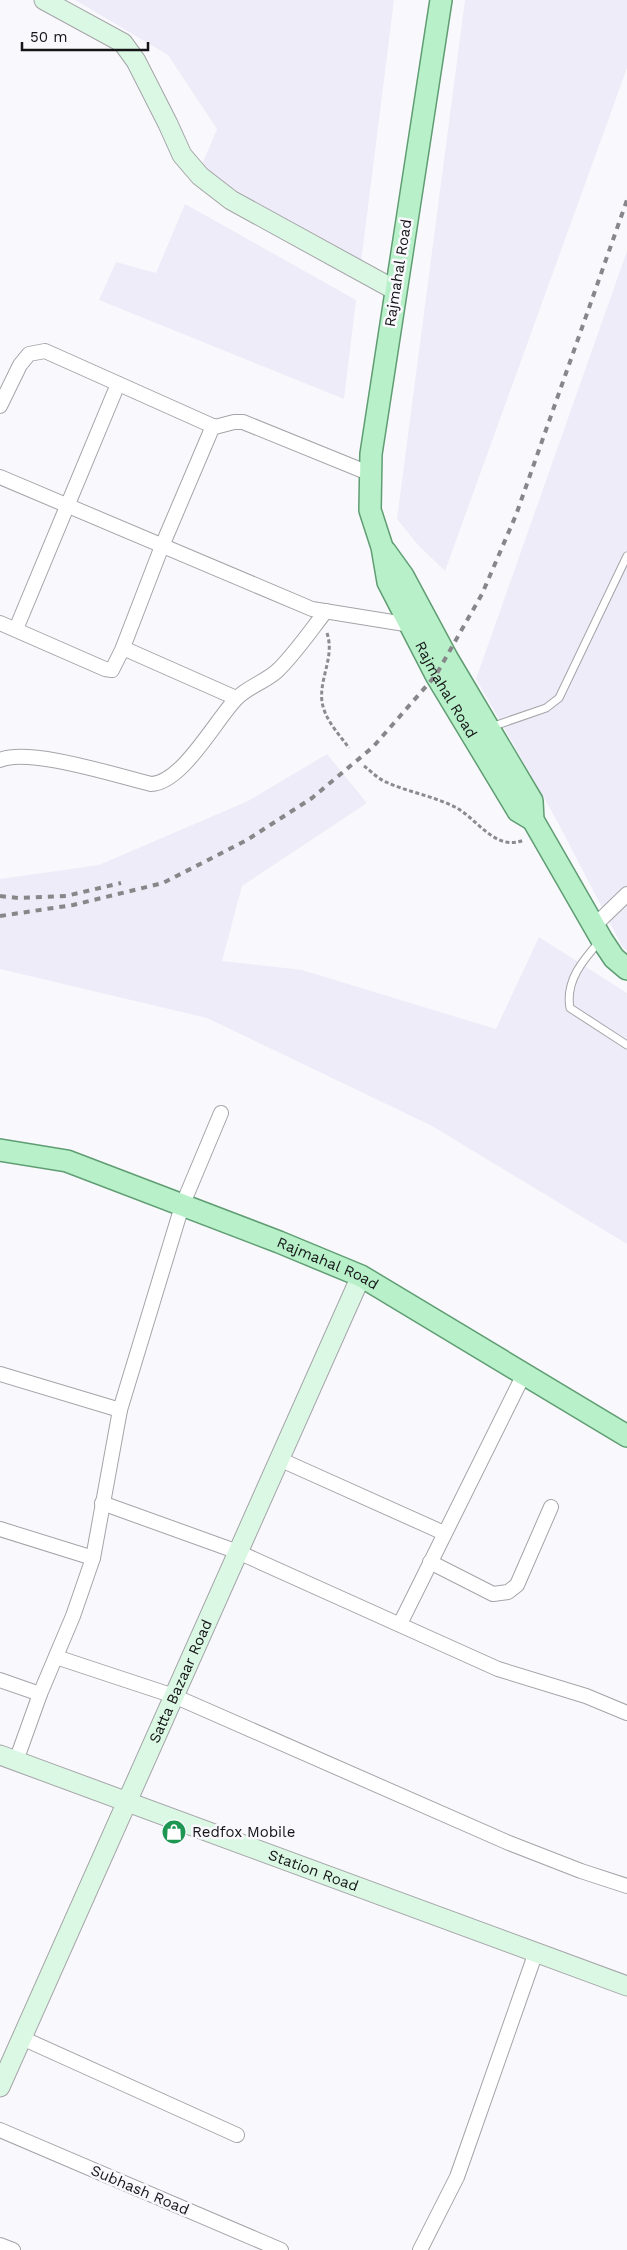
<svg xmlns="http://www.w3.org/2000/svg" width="627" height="2250" font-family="'Work Sans',sans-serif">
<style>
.built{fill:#edecf8}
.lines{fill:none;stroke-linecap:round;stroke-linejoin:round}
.lane-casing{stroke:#a5a4a8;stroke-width:9}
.street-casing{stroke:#a5a4a8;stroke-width:16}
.secondary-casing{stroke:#a5a4a8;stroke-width:21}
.primary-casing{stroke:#609d73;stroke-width:24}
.path{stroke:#8c8c8f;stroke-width:3;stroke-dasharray:4 2.5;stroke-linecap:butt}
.lane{stroke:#fff;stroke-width:7}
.street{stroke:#fff;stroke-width:14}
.secondary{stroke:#dbf8e4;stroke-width:19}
.primary{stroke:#b8f0c9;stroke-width:21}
.rail{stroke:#87878a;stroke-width:4;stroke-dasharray:6 6;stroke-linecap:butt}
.labels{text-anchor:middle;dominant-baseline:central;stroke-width:5;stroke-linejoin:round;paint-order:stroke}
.street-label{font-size:15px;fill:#151517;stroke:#f9f9fd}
.poi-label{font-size:15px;fill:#151517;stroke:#f9f9fd;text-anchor:start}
</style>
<rect width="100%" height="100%" fill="#f9f9fd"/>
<g class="built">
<polygon points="75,0 394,0 361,263 200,169 217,129 168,55"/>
<polygon points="465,0 627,0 627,68 445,571 418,545 397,519"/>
<polygon points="185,204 356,300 344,399 99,300 116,262 156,273"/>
<polygon points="627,251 627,951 622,946 556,819 476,679"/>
<polygon points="327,754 367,803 242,886 222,961 302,970 496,1029 539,937 627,993 627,1244 432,1126 207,1018 0,969 0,879 99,865 248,801"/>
</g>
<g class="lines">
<defs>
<g id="lane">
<polyline points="491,727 546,708 559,698 627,556"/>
<path d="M600,941C583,960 565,981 570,1008L627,1045"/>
</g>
<g id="street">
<polyline points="0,406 20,365 29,354 45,351 215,427 234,422 243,422 371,474"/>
<polyline points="0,477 312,609 411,625"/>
<polyline points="0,623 105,669 112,670 122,650 162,546 213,426"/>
<polyline points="16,629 118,384"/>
<polyline points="123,648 236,698"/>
<path d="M0,760C28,747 118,776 151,784C182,783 215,721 236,699C247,687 265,682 277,671C294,655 311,630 326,611"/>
<polyline points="595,925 627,894"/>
<polyline points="0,1374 120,1410"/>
<polyline points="279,1459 444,1533"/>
<polyline points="102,1503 238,1552 498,1669 586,1696 627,1713"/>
<polyline points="0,1529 93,1558"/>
<polyline points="430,1562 493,1594 508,1592 517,1585 551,1507"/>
<polyline points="400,1624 524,1374"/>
<polyline points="56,1657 174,1696 509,1843 581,1871 627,1886"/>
<polyline points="0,1680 40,1694"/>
<polyline points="16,1761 40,1694 73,1616 93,1558 120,1410 182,1206 221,1113"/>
<polyline points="22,2038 237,2135"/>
<polyline points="0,2130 281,2250"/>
<polyline points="0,2245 13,2250"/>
<polyline points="420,2250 457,2177 536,1952"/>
</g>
<g id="secondary">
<polyline points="44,0 123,43 136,61 168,124 182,155 200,176 231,200 395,290"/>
<path id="s1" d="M0,1755L627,1986"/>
<path id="s2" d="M0,2087L361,1276"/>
</g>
<g id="primary">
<path id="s3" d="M441,0L371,454L370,510L382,547L388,582L436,675L518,811L533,820"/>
<polyline points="385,551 403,576 447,658 532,801 533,820 602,940 614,958 627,969"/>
<path id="s4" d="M0,1150L67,1161L279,1242L361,1276L627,1436"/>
</g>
</defs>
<use href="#lane" class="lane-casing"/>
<use href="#street" class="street-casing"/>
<use href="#secondary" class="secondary-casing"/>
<use href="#primary" class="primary-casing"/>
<g class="path">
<path d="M327,633C335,657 319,678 322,702C325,720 339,734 349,748"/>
<path d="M364,766C371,771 378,779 386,782C408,792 433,796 455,807C478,819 495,852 524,840"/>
</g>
<use href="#lane" class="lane"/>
<use href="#street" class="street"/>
<use href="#secondary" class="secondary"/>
<use href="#primary" class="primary"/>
<g class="rail">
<polyline points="0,896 18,898 66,896 121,883"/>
<polyline points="0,916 73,905 163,883 247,840 312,798 373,747 436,675 482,594 516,515 627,200"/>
</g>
</g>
<defs>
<symbol id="shop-disc" viewBox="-11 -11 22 22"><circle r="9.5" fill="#1d9652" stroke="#f9f9fd"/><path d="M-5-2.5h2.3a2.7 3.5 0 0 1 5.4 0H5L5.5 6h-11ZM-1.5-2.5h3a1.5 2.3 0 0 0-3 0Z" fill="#fff"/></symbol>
</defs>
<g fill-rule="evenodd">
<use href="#shop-disc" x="160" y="1818" width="28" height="28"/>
</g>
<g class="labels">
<g class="street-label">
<text transform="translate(398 273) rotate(-81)">Rajmahal Road</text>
<text stroke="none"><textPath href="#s3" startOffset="712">Rajmahal Road</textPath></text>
<text stroke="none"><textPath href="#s4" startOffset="348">Rajmahal Road</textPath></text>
<text stroke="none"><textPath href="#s2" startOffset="444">Satta Bazaar Road</textPath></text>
<text stroke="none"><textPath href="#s1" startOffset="334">Station Road</textPath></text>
<text transform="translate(140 2190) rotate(23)">Subhash Road</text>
</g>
<g class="poi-label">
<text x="192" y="1832">Redfox Mobile</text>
</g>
</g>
<path d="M22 42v8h126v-8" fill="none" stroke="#151517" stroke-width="2.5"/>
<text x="30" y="42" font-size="15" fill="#151517" stroke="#f9f9fd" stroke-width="4" paint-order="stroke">50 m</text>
</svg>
